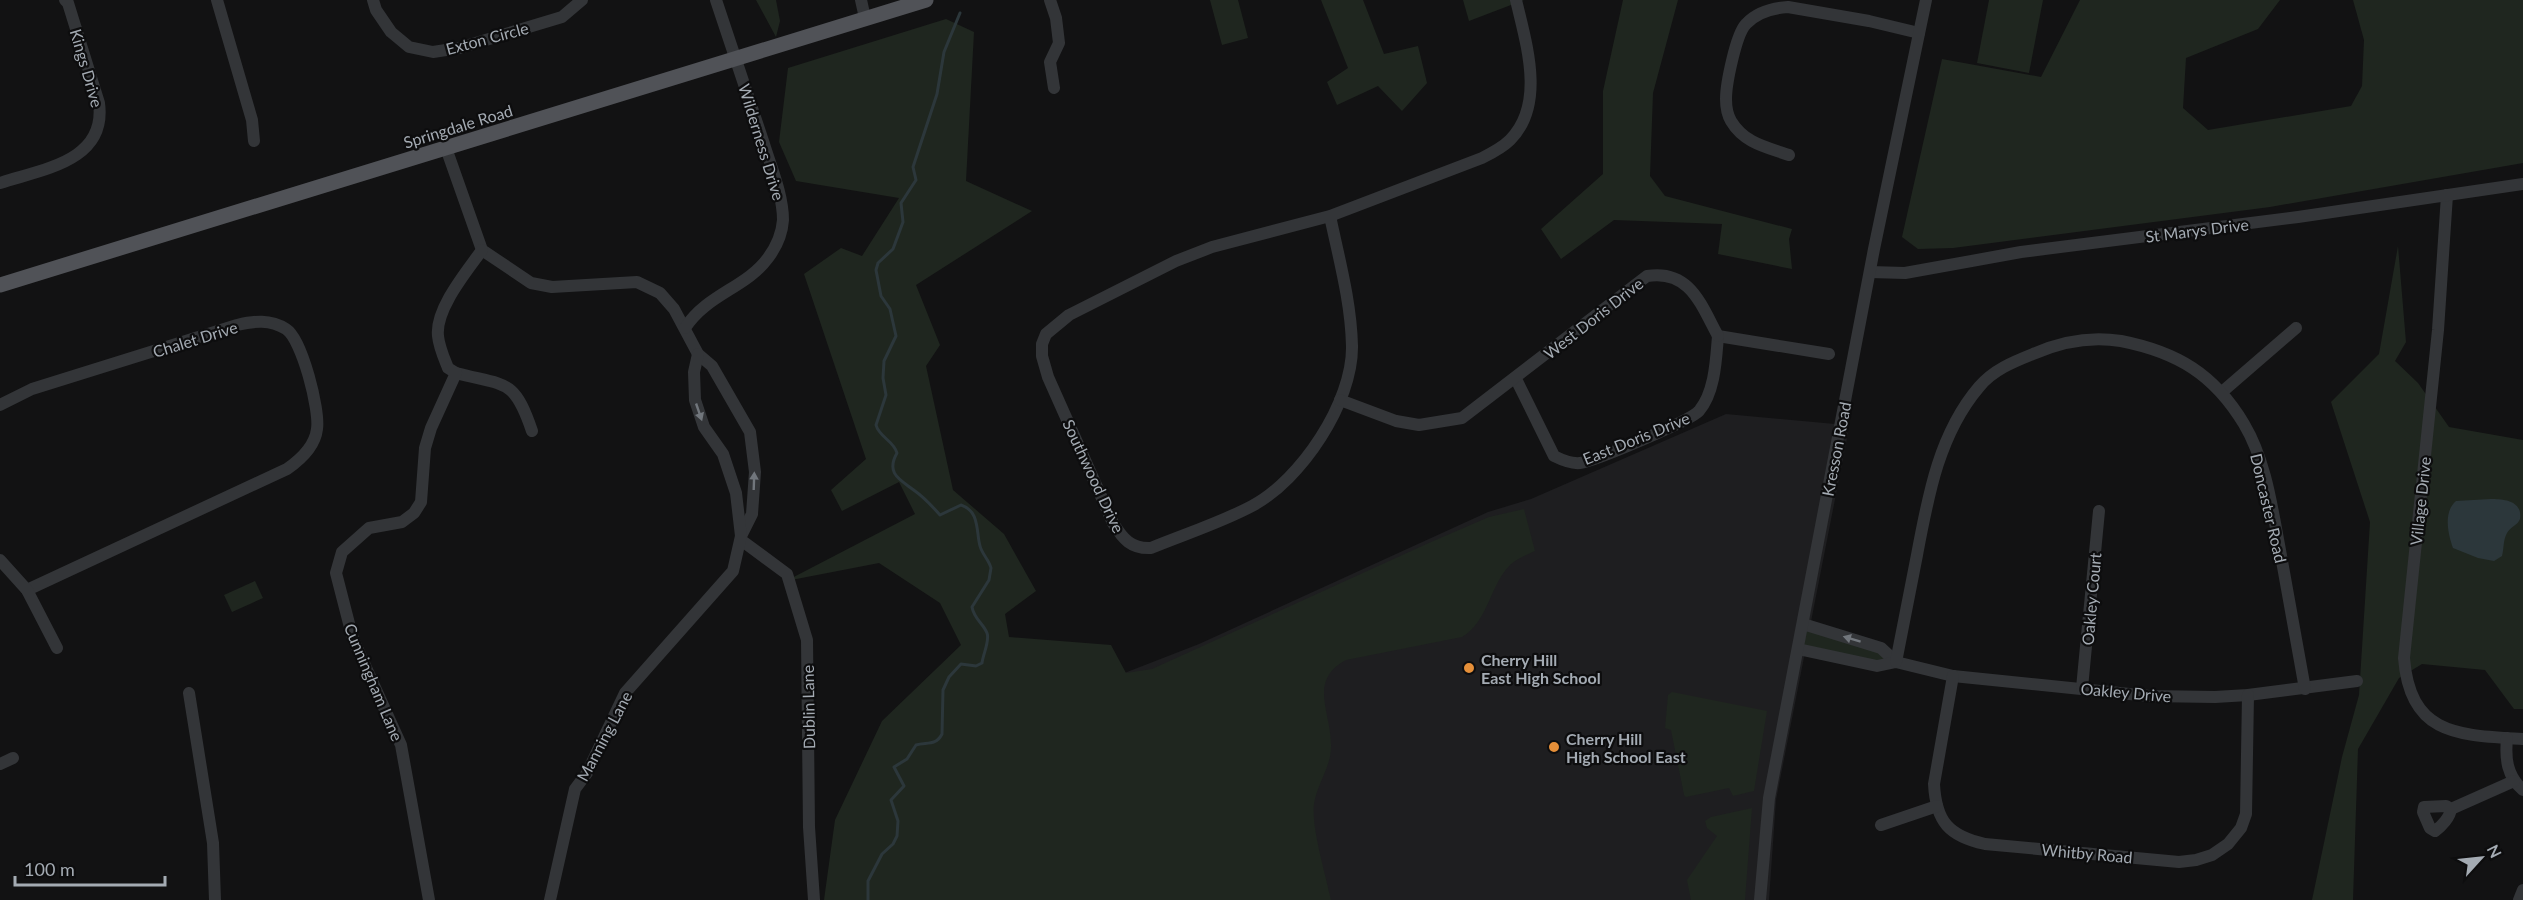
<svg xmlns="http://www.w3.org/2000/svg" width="2523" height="900" font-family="Lato,sans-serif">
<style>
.built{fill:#1e1e20}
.green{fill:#1f261f}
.water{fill:#2c373b}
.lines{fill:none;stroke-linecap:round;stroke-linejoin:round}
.stream{stroke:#2c373b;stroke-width:3}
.minor{stroke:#333538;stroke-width:12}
.major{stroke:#505257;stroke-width:15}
.oneway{fill:#71767c}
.poi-dot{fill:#e58f39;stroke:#0d0d0e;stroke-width:2}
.labels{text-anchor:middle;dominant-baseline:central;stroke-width:4.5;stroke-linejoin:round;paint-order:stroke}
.street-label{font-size:16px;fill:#a4abb3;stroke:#0d0d0e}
.poi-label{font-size:16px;font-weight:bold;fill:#a4abb3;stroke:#0d0d0e;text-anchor:start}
</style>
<rect width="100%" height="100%" fill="#121213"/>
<polygon class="built" points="1726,414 1835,424 1848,433 1776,800 1769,900 904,900 1073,693 1199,644 1488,512 1531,499"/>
<g class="green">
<polygon points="756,0 776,0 780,21 776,37"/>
<polygon points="1210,0 1238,0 1248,38 1222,45"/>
<polygon points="1321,0 1363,0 1384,54 1418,46 1427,83 1402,111 1378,86 1337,105 1327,82 1348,68"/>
<polygon points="1463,0 1524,0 1469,21"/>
<polygon points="1623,0 1678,0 1653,93 1650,176 1665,196 1792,229 1789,239 1792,269 1718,254 1722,224 1614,220 1561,259 1541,229 1603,174 1603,91"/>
<polygon points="1989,0 2043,0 2029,73 1977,63"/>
<polygon points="2080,0 2280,0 2258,29 2186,58 2183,108 2208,130 2351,106 2362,86 2364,40 2353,0 2523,0 2523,163 2270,207 1953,248 1918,249 1902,237 1942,59 2041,77"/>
<path d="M946,19L974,32L966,181L1032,211L916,285L940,345L926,366L953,490L1004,534L1036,591L1005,614L1009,637L1111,645L1126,673L1152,669L1431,542L1489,517L1524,509L1535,551C1526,555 1517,559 1510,565C1490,585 1488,622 1462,637L1346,660C1307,681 1332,713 1331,747C1331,767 1317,784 1314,804C1311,827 1326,876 1331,900H824L835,820L882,721L961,645L940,603L879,563L786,581L915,514L899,482L842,511L831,490L866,459L804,274L841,248L862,256L899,198L796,181L779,142L788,68Z"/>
<polygon points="2398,246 2406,342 2395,361 2418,383 2449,427 2523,440 2523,709 2514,709 2485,670 2422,664 2399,678 2358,749 2353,900 2312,900 2342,757 2359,695 2370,522 2331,402 2379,354"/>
<polygon points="255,581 263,598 232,612 224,595"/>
<polygon points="1803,624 1881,648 1896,662 1877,666 1798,649"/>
<polygon points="1672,692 1767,711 1754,791 1733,796 1729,788 1686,797 1684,795 1671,730 1665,728 1668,695"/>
<polygon points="1752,808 1745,900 1691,900 1687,880 1717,836 1707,828 1705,821 1711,817"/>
</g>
<path class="water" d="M2491,499C2502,499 2523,500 2520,519C2518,525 2510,527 2507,533C2503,540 2504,548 2502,556L2494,561L2478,558L2453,548C2448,534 2443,512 2456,501Z"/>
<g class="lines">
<path class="stream" d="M868,900V881L882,854L893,844L897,836L898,821L891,800L904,786L894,767L907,759L916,745C927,742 936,746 942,734L943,690L949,677L961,664L976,666L982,663C983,654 990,641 987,633C983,623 974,619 972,607L989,580L991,568C989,560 982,554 980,546C976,532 980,511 961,505L940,515C932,506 925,498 915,491C901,480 885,474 897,453C894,441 879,437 876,425L886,395L883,378L884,361L896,336L890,309L881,296L876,270L878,263L893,249L903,222L901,203L916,180L913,167L937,94L944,52L960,13"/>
<g class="minor">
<polyline points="217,0 252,120 254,141"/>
<polyline points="373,0 376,10 391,32 409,47 433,52 459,48 562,17 582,0"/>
<polyline points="861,0 865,18"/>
<polyline points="1050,0 1056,18 1059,43 1050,62 1054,88"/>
<polyline points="446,148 482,250 531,283 552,287 637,282 660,293 674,309 698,354 712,366 750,432 755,472 752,514 741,536"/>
<path d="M1789,155C1766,147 1744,143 1731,121C1727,114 1726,107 1726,99C1726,84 1736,34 1746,24C1757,12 1773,8 1788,7L1869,21L1919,33"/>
<path d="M0,183C43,169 107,161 99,103L68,3L65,0"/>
<path d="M2447,195L2438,330L2404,658C2410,736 2459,735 2523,739"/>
<path d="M1330,216C1339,259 1351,302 1352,346C1353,402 1301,480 1252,506C1220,523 1185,534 1151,548C1131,549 1123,539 1113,523L1048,377L1042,356V344L1046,334L1069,315L1176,261L1212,247L1330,216L1482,158C1492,153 1502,148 1510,140C1546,104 1526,43 1516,0"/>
<polyline points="1870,272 1905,273 2021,252 2298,217 2523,184"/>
<path d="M685,328C707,294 746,288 768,258C777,246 782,234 783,220C783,195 771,167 764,144C748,96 732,48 716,0"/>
<polyline points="1718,336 1829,354"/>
<path d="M456,373C506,386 514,378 532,431"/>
<path d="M1516,379L1554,456C1562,460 1571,464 1580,463C1595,461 1690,421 1699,411C1715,392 1716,360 1718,336"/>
<polyline points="2222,392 2296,328"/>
<path d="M1340,400L1396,421L1419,425L1462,418L1647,276C1690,269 1701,305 1718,336"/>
<path d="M0,405L32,389L237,325C254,321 270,319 286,329C302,339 320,410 317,429C315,446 300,460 287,469L27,590"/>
<polyline points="741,540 787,574 807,640 809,827 814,900"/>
<polyline points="0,560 27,590 57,648"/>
<polyline points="1803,624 1881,648 1896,662"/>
<polyline points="1798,649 1877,666 1896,662 1953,676 2149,696 2215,697 2248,695 2357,681"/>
<path d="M1896,662C1903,626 1910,591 1917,555C1928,496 1939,434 1979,387C1993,370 2013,362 2033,354C2060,342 2091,336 2121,341C2177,352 2214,374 2244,424C2266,461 2272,508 2280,550C2288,596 2297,643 2305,689"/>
<path d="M1953,676L1934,784C1936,822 1949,836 1985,844L2179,862L2196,860L2212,855L2228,844L2241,828L2246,814L2248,695"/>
<polyline points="2082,688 2099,511"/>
<polyline points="189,693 213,843 215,900"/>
<path d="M2507,738C2505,759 2507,776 2523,790"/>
<polyline points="0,764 13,758"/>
<path d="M2451,809C2450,817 2442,826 2435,831L2430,828L2423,812L2424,807L2446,806L2451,809L2514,781"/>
<polyline points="1881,825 1937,806"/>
<path d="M429,900L401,745L353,639L336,573L342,552L369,528L402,522L414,513L421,502L425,448L431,428L456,373L448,368C444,358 439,347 438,336C435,309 467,271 482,250"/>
<polyline points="550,900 575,789 587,773 625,693 733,571 741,536 736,493 723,454 704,427 695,400 694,372 698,354"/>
<polyline points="1760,900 1769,798 1874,249 1926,0"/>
<polyline points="2519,900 2523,890"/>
</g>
<polyline class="major" points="0,285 926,0"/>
</g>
<defs><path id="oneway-solid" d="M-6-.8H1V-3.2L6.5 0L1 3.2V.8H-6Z" transform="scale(1.5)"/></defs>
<g class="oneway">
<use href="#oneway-solid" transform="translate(699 412) rotate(71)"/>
<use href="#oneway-solid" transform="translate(754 481) rotate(-88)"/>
<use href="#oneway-solid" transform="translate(1852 639) rotate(-163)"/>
</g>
<g class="poi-dot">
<circle cx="1469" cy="668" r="6"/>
<circle cx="1554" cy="747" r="6"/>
</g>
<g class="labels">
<g class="street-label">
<text transform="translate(487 38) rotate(-15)">Exton Circle</text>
<text transform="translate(87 68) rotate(74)">Kings Drive</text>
<text transform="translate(458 126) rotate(-17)">Springdale Road</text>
<text transform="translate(762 142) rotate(73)">Wilderness Drive</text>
<text transform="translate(2197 230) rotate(-7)">St Marys Drive</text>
<text transform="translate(1593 318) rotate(-38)">West Doris Drive</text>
<text transform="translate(195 339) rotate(-17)">Chalet Drive</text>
<text transform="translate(1636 438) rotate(-22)">East Doris Drive</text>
<text transform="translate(1836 449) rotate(-79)">Kresson Road</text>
<text transform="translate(1094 476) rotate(65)">Southwood Drive</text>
<text transform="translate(2420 501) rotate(-84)">Village Drive</text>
<text transform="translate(2269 508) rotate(77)">Doncaster Road</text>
<text transform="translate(2091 599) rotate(-85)">Oakley Court</text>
<text transform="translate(374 682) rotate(67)">Cunningham Lane</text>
<text transform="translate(2126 692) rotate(5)">Oakley Drive</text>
<text transform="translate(808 707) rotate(-91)">Dublin Lane</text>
<text transform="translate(604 736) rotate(-62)">Manning Lane</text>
<text transform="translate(2087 853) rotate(5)">Whitby Road</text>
</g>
<g class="poi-label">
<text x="1481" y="659">Cherry Hill<tspan x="1481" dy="18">East High School</tspan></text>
<text x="1566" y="738">Cherry Hill<tspan x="1566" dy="18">High School East</tspan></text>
</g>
</g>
<g transform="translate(2481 858) rotate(63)" stroke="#0d0d0e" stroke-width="4.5" paint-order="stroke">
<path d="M0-4.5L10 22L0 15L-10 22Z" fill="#a4abb3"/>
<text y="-9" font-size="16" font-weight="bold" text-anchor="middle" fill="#a4abb3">N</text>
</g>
<path d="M15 876v9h150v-9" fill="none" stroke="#a4abb3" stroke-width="3"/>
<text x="24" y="876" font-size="18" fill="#a4abb3" stroke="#0d0d0e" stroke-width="4.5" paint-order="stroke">100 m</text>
</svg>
